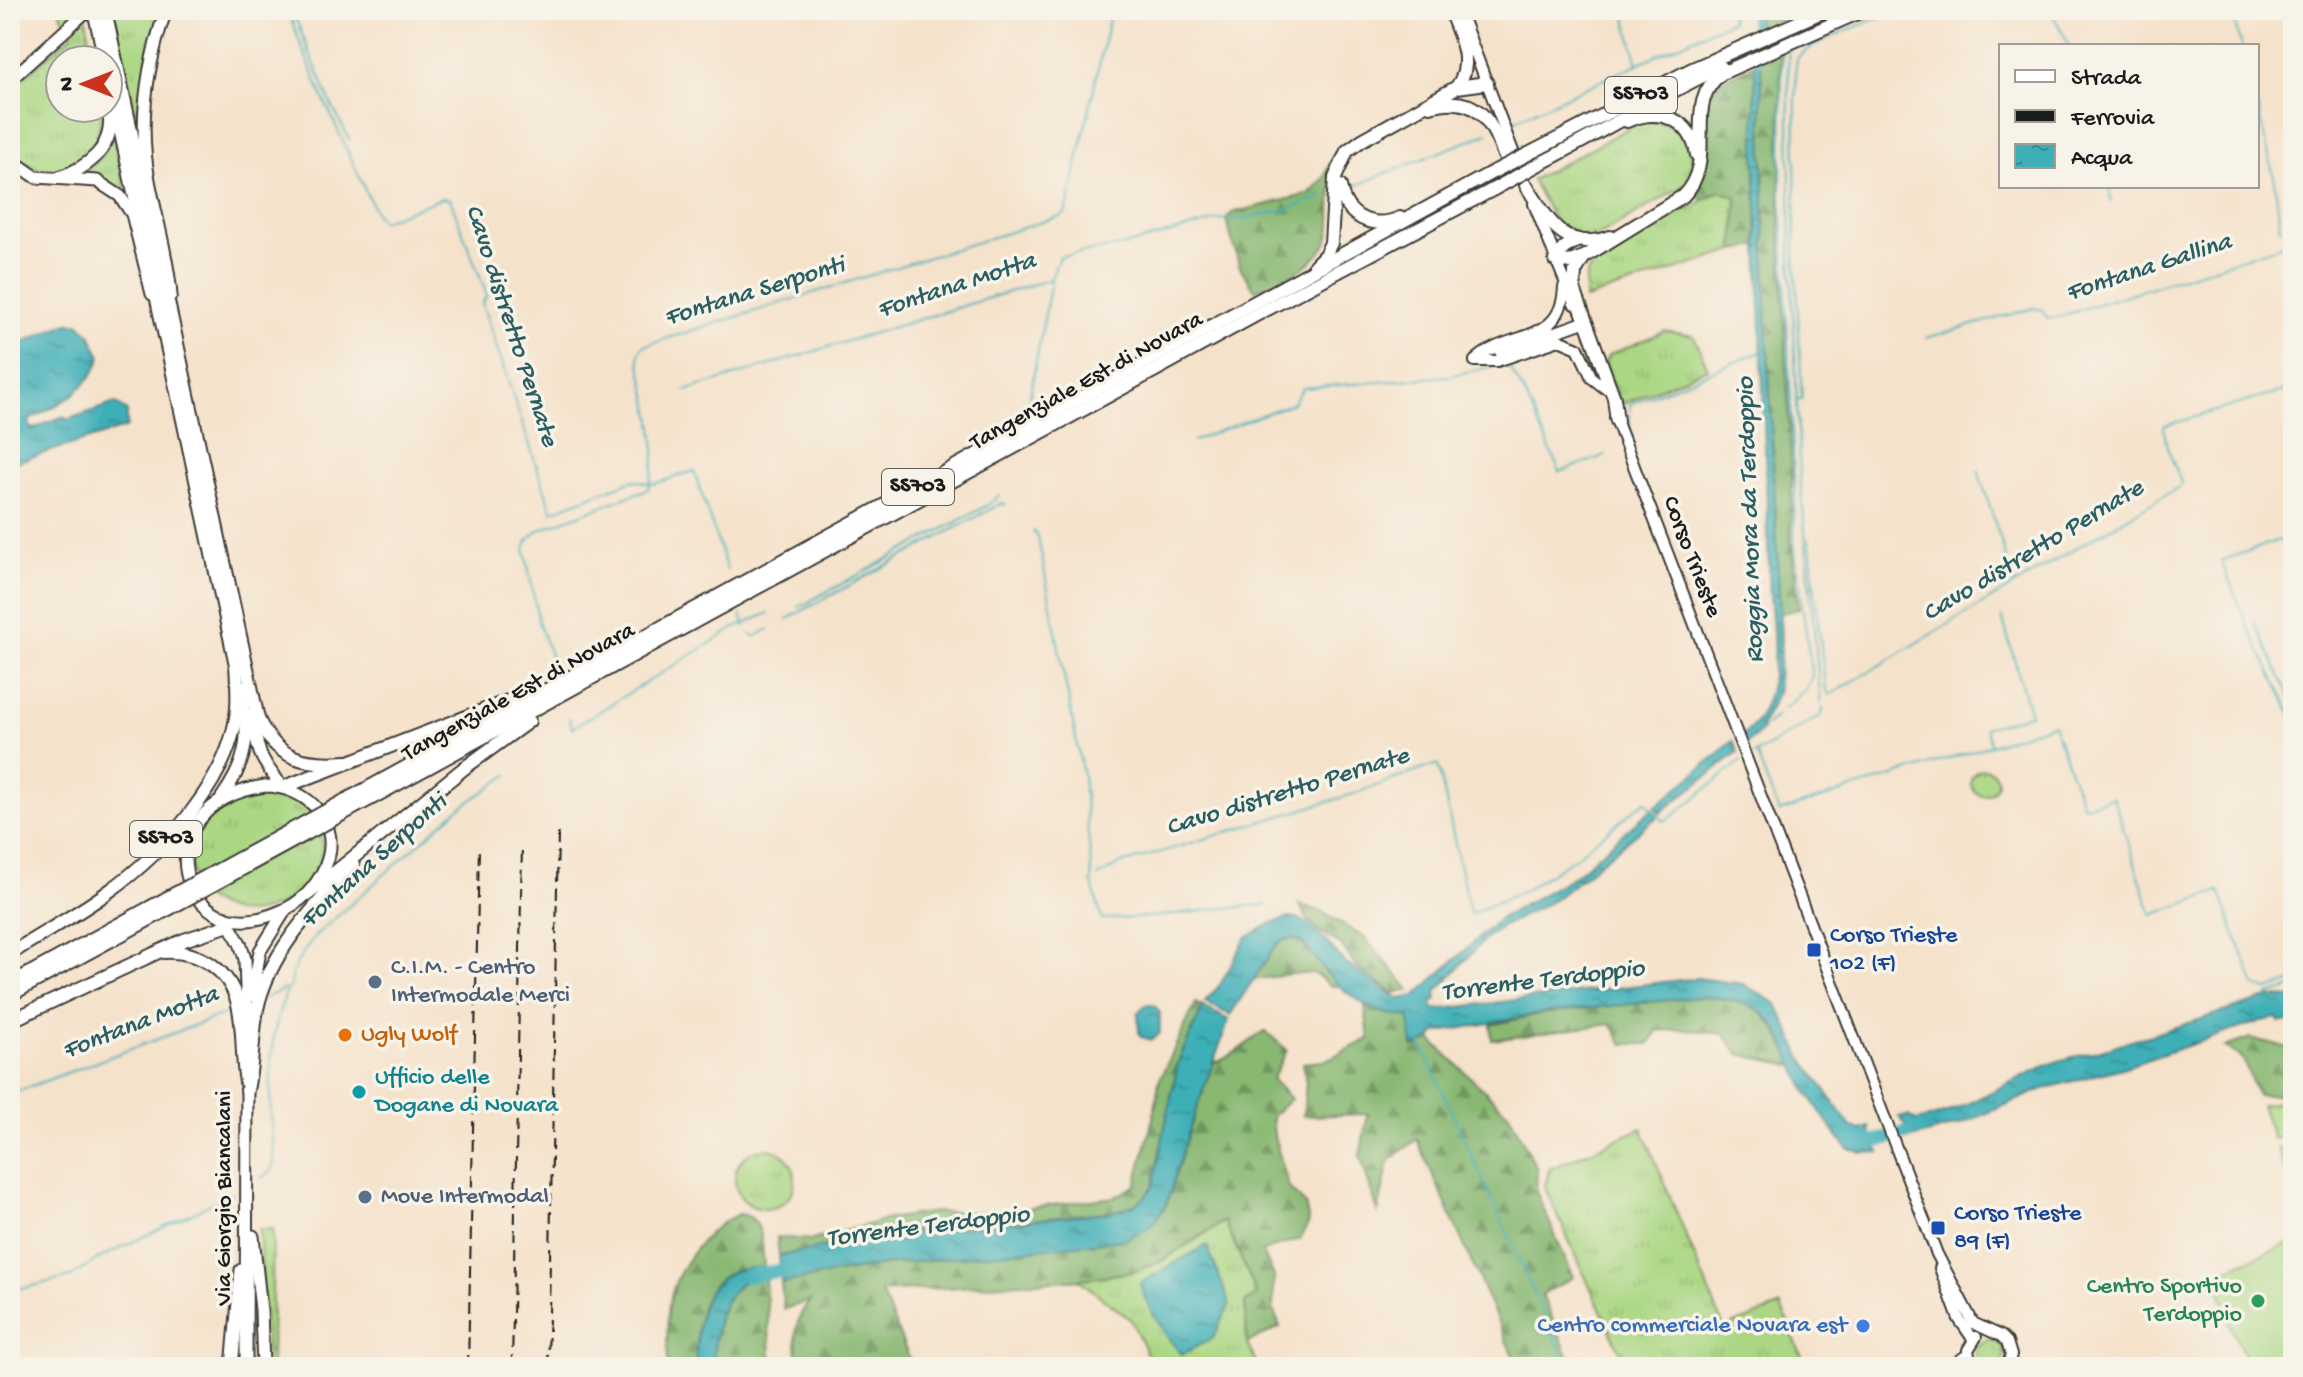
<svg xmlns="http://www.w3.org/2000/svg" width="2303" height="1377" font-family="'Gochi Hand',sans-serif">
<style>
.grass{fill:url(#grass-tufts);stroke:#647a50;stroke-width:2}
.forest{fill:url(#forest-firs);stroke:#526a47;stroke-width:2}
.park{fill:#abd784;stroke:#647a50;stroke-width:2}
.water{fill:url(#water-ripples);stroke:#2d666a;stroke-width:2}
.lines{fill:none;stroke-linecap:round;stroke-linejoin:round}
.stream{stroke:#3eafb7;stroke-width:2}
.canal{stroke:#3eafb7;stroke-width:8}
.river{stroke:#3eafb7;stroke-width:14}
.secondary-casing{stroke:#3d3a36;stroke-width:14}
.primary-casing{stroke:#3d3a36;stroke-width:15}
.highway-casing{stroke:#3d3a36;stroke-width:16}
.secondary{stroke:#fff;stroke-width:10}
.primary{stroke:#fff;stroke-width:11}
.highway{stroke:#fff;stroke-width:12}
.rail{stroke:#1c1c1c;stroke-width:2;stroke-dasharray:12 6;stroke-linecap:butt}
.highway-bridge-casing{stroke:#3d3a36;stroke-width:16;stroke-linecap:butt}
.highway-bridge{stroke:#fff;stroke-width:12}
.transit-dot{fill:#1a4fb4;stroke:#f7f3e8;stroke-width:3}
.service-dot{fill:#5c6f8a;stroke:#f7f3e8;stroke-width:3}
.food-dot{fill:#e8710a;stroke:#f7f3e8;stroke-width:3}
.culture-dot{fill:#0f9aa8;stroke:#f7f3e8;stroke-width:3}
.leisure-dot{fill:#2e9e5b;stroke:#f7f3e8;stroke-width:3}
.shop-dot{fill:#3f7fe0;stroke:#f7f3e8;stroke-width:3}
.labels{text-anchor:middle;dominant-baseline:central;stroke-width:7;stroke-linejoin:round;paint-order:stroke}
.shield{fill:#f7f3e8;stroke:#5e5c59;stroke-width:2}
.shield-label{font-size:22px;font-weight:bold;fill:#1c1c1c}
.street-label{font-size:24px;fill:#1c1c1c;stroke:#f7f3e8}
.transit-label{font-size:24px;fill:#164399;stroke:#f7f3e8;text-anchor:start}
.service-label{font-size:24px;fill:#4e5e75;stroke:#f7f3e8;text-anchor:start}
.food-label{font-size:24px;fill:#c56008;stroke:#f7f3e8;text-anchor:start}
.culture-label{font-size:24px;fill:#0d838f;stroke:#f7f3e8;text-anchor:start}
.leisure-label{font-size:24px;fill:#27864d;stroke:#f7f3e8;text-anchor:end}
.shop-label{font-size:24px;fill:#366cbe;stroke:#f7f3e8;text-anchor:end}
.water-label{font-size:26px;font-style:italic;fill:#2b5e62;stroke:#f7f3e8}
</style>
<defs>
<pattern id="grass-tufts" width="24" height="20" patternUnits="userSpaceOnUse" patternTransform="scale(2)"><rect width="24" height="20" fill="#abd784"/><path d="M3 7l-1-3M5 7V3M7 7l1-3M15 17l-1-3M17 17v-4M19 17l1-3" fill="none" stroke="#93b871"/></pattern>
<pattern id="forest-firs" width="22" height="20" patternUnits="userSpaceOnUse" patternTransform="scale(2)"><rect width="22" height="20" fill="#88b872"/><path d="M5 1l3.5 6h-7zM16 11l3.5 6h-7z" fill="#6e955d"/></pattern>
<pattern id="water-ripples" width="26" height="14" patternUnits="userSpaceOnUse" patternTransform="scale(2)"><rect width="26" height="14" fill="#3eafb7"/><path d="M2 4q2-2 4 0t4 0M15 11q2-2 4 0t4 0" fill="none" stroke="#338e94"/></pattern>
</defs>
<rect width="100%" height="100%" fill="#f7f3e8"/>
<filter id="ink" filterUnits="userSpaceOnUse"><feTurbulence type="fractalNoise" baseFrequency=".0125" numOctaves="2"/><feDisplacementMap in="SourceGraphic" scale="16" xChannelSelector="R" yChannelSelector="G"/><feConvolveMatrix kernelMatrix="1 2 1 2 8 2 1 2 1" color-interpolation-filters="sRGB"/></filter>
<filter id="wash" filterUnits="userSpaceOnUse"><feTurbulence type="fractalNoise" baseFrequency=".006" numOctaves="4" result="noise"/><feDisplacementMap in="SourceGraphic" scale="32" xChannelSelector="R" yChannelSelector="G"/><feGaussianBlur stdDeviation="1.8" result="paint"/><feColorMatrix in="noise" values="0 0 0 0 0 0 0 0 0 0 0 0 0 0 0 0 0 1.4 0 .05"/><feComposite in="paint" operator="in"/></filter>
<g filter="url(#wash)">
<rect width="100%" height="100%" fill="#f5e2cb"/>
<g class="grass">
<path d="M59,10H85L93,60H60V108L102,109C100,127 96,149 83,162C61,183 25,168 10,149V89L72,35Z"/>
<polygon points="113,10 161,10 150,42 137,124"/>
<path d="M1647,121C1685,122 1702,151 1685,185L1605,232L1597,236L1579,237L1556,223L1532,180L1634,125Z"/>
<polygon points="113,135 126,196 81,175 101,158"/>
<polygon points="1720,191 1737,197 1734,251 1585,299 1586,276 1594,261"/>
<polygon points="1665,331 1694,336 1708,368 1620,405 1605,362 1609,355"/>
<circle cx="1984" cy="782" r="13"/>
<path d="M258,792C283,792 302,797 315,819C347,876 267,934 216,905C176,882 188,826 224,804C233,798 247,796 258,792Z"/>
<polygon points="2284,1101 2293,1102 2293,1131 2273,1139 2261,1105"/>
<polygon points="1642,1128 1724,1328 1781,1306 1806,1367 1627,1367 1545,1188 1549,1169"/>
<polygon points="2293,1142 2293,1192 2277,1148"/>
<circle cx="765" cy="1179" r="30"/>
<polygon points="1225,1221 1257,1294 1245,1303 1247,1343 1258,1367 1153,1367 1131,1320 1078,1279 1132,1272 1160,1262"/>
<polygon points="259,1229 273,1229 271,1367 267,1367"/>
<circle cx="1990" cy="1354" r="14"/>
</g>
<g class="forest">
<polygon points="1757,10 1778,10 1779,21 1758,30"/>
<polygon points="1781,51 1780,222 1792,476 1791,540 1799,609 1780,613 1766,304 1760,74 1761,60"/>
<polygon points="1755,64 1758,245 1734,251 1737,197 1720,191 1703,200 1695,193 1707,167 1706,118 1708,97 1719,82"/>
<path d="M1333,155L1337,158C1329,186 1332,198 1331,226C1328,263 1285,279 1255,290L1240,267L1226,219L1232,213L1309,194L1324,178Z"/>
<polygon points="1299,904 1320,911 1365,938 1410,990 1394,993 1359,969 1339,943 1328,938 1308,920"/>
<path d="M1289,938C1305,941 1313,957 1322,968C1328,975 1336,980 1342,986H1331C1326,983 1321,977 1315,974C1306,970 1265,979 1251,980L1277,944Z"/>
<path d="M1699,997C1762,999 1769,1012 1795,1066L1739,1054L1724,1034L1685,1029L1657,1031L1649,1044H1623L1611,1024L1492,1040L1491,1025L1545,1013Z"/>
<polygon points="1196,1003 1203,1007 1178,1062 1158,1171 1153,1186 1144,1198 1134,1205 1116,1211 873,1237 779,1256 777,1237 812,1240 888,1219 935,1212 996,1212 1115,1197 1136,1185 1155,1110 1159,1081"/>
<polygon points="1365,1006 1387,1014 1409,1015 1414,1046 1431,1040 1509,1114 1537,1169 1536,1191 1573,1277 1542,1295 1573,1367 1518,1367 1417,1139 1389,1161 1378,1212 1360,1156 1368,1114 1303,1116 1306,1083 1303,1063 1324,1061 1369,1039"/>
<path d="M1265,1031L1287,1050L1272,1079L1291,1099L1272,1116L1274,1136L1289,1188L1305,1204L1309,1222L1300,1239L1262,1251L1274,1276L1273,1309L1280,1327L1247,1343L1245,1303L1257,1294L1224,1221L1160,1262L1132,1272L1083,1279L881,1292L913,1367H798C796,1339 791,1323 810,1301L784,1309L781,1283L884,1265L1124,1239L1150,1227L1213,1063C1232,1058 1247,1042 1265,1031Z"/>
<polygon points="2250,1038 2293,1049 2293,1094 2257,1095 2243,1059 2225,1047"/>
<path d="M739,1214C765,1216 762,1247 764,1267L735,1271L702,1306L695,1367H668C667,1347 666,1324 669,1305C675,1270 705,1228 739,1214Z"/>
<path d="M765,1279L772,1367H712C716,1334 715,1304 742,1282Z"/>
</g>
<polygon class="park" points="2293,1242 2293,1360 2276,1367 2250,1367 2229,1323 2227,1310 2213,1274"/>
<g class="water">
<path d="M1761,60L1766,304L1781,641L1777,693L1760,729L1762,731L1746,744L1743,735C1781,707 1775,638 1770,596L1755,155V64Z"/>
<path d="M68,323H79L90,334L101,357C89,391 59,404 29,420L31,430L64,416L66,420L115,403L127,411V427L10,464V348Z"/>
<polygon points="1733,741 1738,752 1660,813 1655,807"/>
<path d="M1652,809L1658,816L1554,900L1503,926L1484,940L1436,992L1437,999L1431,1003L1435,1010L1697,978L1743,984L1777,1004L1800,1054L1851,1127L1860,1130L1870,1127L1872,1143L1880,1152L1862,1153L1849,1149L1837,1136L1806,1091L1775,1024L1766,1016L1751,1005L1721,998L1699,997L1545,1013L1435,1033L1431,1040L1413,1047L1409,1016C1375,1017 1346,995 1324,970C1315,961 1308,943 1294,939C1288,937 1282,941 1277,944L1230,1015L1205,1002L1220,985L1246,938L1270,924L1287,918L1300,919L1314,928L1345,963L1399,999L1415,996L1499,919L1574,876Z"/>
<path d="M2270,997L2293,998V1022H2279L2278,1018L2261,1021L2122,1068L2043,1089L1959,1125L1908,1139L1905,1125L1899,1117L1909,1116L1916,1121C1962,1112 2002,1084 2045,1066C2064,1057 2085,1055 2104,1049C2120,1045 2128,1039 2145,1037Z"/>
<polygon points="1145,1005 1154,1005 1160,1013 1160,1033 1151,1040 1141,1037 1139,1033 1138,1013"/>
<polygon points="1203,1007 1229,1020 1195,1113 1166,1205 1150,1227 1124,1240 884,1265 781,1283 779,1256 873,1237 1116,1211 1134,1205 1144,1198 1153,1186 1178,1062"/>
<path d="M1207,1245L1230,1304L1213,1338L1182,1354C1170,1344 1142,1299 1140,1283Z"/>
<path d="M764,1267L765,1279L742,1282C715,1304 716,1334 712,1367H695C698,1334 695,1287 732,1272C742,1268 754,1268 764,1267Z"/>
</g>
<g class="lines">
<g class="stream">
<polyline points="287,10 321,93 377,216 382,221 442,198 450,199 487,295 482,304 552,511 633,480 654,484 694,471 727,570"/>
<polyline points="292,10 330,102 349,139"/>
<polyline points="1624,10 1638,64"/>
<polyline points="1781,10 1782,25"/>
<polyline points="1788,10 1788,23"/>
<polyline points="1793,10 1796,10"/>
<polyline points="2050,10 2070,46"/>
<polyline points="2231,10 2241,46"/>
<polyline points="1788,49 1791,260 1800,479 1821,703"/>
<polyline points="1782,52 1781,193 1795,488 1794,544 1812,677 1806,689 1784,709"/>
<polyline points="2257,106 2275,181 2280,229"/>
<polyline points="1513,121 1731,21 1730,10"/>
<polyline points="2109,186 2111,202"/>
<polyline points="1349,188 1488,133"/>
<polyline points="2293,254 2285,259 2293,286"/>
<polyline points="1926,338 2034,308 2042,310 2048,319 2061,316 2293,242"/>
<polyline points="685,391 1051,279 1059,257 1131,244 1218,220 1247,218 1289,209 1324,195"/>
<path d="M1798,399H1802L1795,248L1796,59C1813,40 1871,22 1897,10"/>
<polyline points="1025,409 1029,400 1051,281"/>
<polyline points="1193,441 1293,403 1303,388 1449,376 1507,363 1526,396 1560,472 1606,455"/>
<polyline points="1634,442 1630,431 1630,404 1760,352"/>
<polyline points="1978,470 2015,585"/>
<path d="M10,479H13C15,500 20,532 10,551"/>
<polyline points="1033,531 1038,537 1083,776 1092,879"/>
<polyline points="2293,535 2221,561 2251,633 2293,717"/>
<polyline points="1809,539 1814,584"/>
<polyline points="1809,587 1814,585 1826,691 1830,695 2182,485 2166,444 2164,426 2293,388"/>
<polyline points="799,607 988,505 999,495"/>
<polyline points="741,615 745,626"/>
<polyline points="787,619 1002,503 1006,505"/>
<polyline points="2254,621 2293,703"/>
<polyline points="751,634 755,637 769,629"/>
<path d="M554,666L539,624L525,550L528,540L539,530L648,489C663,447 648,401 639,360V352L643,346L1064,215L1068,206L1111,10"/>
<polyline points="569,718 572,728 735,628 769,613"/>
<polyline points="1759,732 1777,715"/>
<polyline points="1991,745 2053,724 2083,806 2113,797 2152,915 2219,891 2255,986 2268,990 2293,982"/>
<polyline points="1756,753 1779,812 1991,745 1985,728 2030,714 2002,617"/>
<polyline points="1753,755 1822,715 1823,708"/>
<polyline points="1098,877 1118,865 1350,795 1438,764 1470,914 1523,891 1573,859 1645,801 1664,821 1673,816 1741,761"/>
<path d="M1091,881L1102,919C1157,920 1211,907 1266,905"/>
<polyline points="265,998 285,989"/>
<polyline points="2267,1000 2269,995 2293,988"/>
<polyline points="1421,1044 1568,1367"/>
<polyline points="10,1094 233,1011"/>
<path d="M262,1178L271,1171L274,1164C270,1107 263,1035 291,983C293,978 291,977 293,972C297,959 308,946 316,935L457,810L508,775"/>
<polyline points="10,1291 71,1277 98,1259 233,1193"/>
</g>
<polyline class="canal" points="1752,10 1758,62"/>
<g class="river">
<path d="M1856,1139C1874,1147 1905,1132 1924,1127"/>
<polyline points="746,1276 797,1268"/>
</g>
</g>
</g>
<g filter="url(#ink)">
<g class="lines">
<defs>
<g id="secondary">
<polyline points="1459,10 1519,167"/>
<polyline points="1534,204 1574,304"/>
<polyline points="1500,352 1581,323"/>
<polyline points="1475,361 1497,361 1559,340 1578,348 1592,378 1605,388"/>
<path d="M1475,361C1508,329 1562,346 1564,287"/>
<polyline points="1615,417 1937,1254 1973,1323 2001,1336 2007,1342 2011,1355 2007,1367"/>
<polyline points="1940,1268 1959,1319 1973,1339"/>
<polyline points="1951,1367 1967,1355"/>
<polyline points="1971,1367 1968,1350 1976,1337"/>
</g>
<g id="primary">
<path d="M166,10C147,64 138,123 149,180C156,218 168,256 171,295"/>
<polyline points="10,80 88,10"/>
<polyline points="10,159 36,177 97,181 120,196 132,214 152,294"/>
<path d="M253,715C256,749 260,760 282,786"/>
<path d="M265,786C307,786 344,823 325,867C315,889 301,903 279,912C178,956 138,805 265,786Z"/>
<path d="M222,797C250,758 250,732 240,685"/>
<polyline points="224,916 240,943 245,959 248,1046"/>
<polyline points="252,996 260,951 286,909"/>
<polyline points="253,1236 261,1310 263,1367"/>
<polyline points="232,1367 241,1270"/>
<polyline points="246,1367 247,1084"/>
</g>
<g id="highway">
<polyline points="94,10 105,60"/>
<path d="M105,10L258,719C277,760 305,765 346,762"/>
<path d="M1450,10C1459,36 1475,61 1457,87"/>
<path d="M1430,106C1477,93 1490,119 1505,157"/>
<path d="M1627,121C1659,107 1691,118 1697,155"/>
<polyline points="1536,150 1690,70 1826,10"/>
<path d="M1541,163C1602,132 1659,96 1721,67"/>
<path d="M58,178C88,168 116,147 109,111"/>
<path d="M1526,185C1547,218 1564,254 1610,237"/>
<path d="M1340,186C1345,217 1372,230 1400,218"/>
<path d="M1578,240L1564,248L1555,260L1570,262L1584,257L1683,196C1720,159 1680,104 1722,73L1864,10"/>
<polyline points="1584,257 1575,272 1574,289 1614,398 1617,421"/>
<polyline points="1315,265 1325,255 1331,243 1335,178 1347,151 1362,140 1457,87 1487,83"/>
<polyline points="284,787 524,695"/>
<polyline points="346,800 1489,174"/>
<polyline points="350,810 1258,314 1494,189"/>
<polyline points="174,842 186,830 196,824"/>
<polyline points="308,894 463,769 529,721"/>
<path d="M164,952C182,951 197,955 212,965C251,993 238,1040 246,1082"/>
<path d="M10,954C42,933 77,915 108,892C163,853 232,779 237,708C238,694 237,679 236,665L108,73"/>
<polyline points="10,984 169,897"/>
<polyline points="10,995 174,906"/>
<polyline points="10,1021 184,940 229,925"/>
<path d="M247,1090C253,1063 252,1036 257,1009C269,952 315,906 353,865"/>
</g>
</defs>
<use href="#secondary" class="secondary-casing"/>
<use href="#primary" class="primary-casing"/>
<use href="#highway" class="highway-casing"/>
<use href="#secondary" class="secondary"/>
<use href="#primary" class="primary"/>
<use href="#highway" class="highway"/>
<g class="rail">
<polyline points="468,1367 479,848"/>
<polyline points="512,1367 522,845"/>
<polyline points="548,1367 558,833"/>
</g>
<defs>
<g id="highway-bridge">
<polyline points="1489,174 1536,150"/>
<polyline points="1494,189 1541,163"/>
<polyline points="169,897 346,800"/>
<polyline points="174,906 350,810"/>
</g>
</defs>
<use href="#highway-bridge" class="highway-bridge-casing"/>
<use href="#highway-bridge" class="highway-bridge"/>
</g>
</g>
<g class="transit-dot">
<rect x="1806" y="942" width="16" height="16" rx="4"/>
<rect x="1930" y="1220" width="16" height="16" rx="4"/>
</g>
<g class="service-dot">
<circle cx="375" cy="982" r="8"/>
<circle cx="365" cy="1197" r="8"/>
</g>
<circle class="food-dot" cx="345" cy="1035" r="8"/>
<circle class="culture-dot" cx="359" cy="1092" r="8"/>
<circle class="leisure-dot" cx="2258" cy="1301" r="8"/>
<circle class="shop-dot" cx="1863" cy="1326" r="8"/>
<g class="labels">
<g class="shield">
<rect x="1605" y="77" width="72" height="36" rx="6"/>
<rect x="882" y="469" width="72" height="36" rx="6"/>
<rect x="130" y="821" width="72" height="36" rx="6"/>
</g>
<g class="shield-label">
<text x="1641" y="95">SS703</text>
<text x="918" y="487">SS703</text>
<text x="166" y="839">SS703</text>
</g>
<g class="street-label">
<text transform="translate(1087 382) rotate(-29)">Tangenziale Est di Novara</text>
<text transform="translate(1691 557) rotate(69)">Corso Trieste</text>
<text transform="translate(519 693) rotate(-29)">Tangenziale Est di Novara</text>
<text transform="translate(225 1198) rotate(-90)">Via Giorgio Biancalani</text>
</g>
<g class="transit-label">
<text x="1830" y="936">Corso Trieste<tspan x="1830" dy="28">102 (F)</tspan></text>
<text x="1954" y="1214">Corso Trieste<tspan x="1954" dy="28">89 (F)</tspan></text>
</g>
<g class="service-label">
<text x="391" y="968">C.I.M. - Centro<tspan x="391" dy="28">Intermodale Merci</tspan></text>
<text x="381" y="1197">Move Intermodal</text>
</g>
<g class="food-label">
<text x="361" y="1035">Ugly Wolf</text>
</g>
<g class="culture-label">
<text x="375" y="1078">Ufficio delle<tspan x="375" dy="28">Dogane di Novara</tspan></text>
</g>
<g class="leisure-label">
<text x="2242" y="1287">Centro Sportivo<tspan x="2242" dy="28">Terdoppio</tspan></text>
</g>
<g class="shop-label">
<text x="1847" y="1326">Centro commerciale Novara est</text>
</g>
<g class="water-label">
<text transform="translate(2149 269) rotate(-18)">Fontana Gallina</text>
<text transform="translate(957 287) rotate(-18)">Fontana Motta</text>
<text transform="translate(755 293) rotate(-17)">Fontana Serponti</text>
<text transform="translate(510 326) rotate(72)">Cavo distretto Pernate</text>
<text transform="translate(1752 520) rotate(-92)">Roggia Mora da Terdoppio</text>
<text transform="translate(2034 552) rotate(-31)">Cavo distretto Pernate</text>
<text transform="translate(1288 793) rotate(-17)">Cavo distretto Pernate</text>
<text transform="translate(375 862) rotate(-42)">Fontana Serponti</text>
<text transform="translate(1543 982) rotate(-7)">Torrente Terdoppio</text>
<text transform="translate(141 1024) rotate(-21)">Fontana Motta</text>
<text transform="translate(928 1228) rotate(-7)">Torrente Terdoppio</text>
</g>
</g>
<rect width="2303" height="1377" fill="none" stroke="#f7f3e8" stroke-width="40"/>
<rect x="1999" y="44" width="260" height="144" fill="#f7f3e8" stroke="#9f9d96" stroke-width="2"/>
<rect x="2015" y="70" width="40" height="12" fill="#ffffff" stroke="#9f9d96" stroke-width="2"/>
<text x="2071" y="84" font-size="24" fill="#1c1c1c">Strada</text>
<rect x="2015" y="110" width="40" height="12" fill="#1c1c1c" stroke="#9f9d96" stroke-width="2"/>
<text x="2071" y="124" font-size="24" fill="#1c1c1c">Ferrovia</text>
<rect x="2015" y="144" width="40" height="24" fill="url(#water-ripples)" stroke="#9f9d96" stroke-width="2"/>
<text x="2071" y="164" font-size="24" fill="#1c1c1c">Acqua</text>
<g transform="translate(84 84) rotate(270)"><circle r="38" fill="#f7f3e8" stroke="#9f9d96" stroke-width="2"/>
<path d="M0-6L14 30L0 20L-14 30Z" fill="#c8321e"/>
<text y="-12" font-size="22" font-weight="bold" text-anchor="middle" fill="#1c1c1c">N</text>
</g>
</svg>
